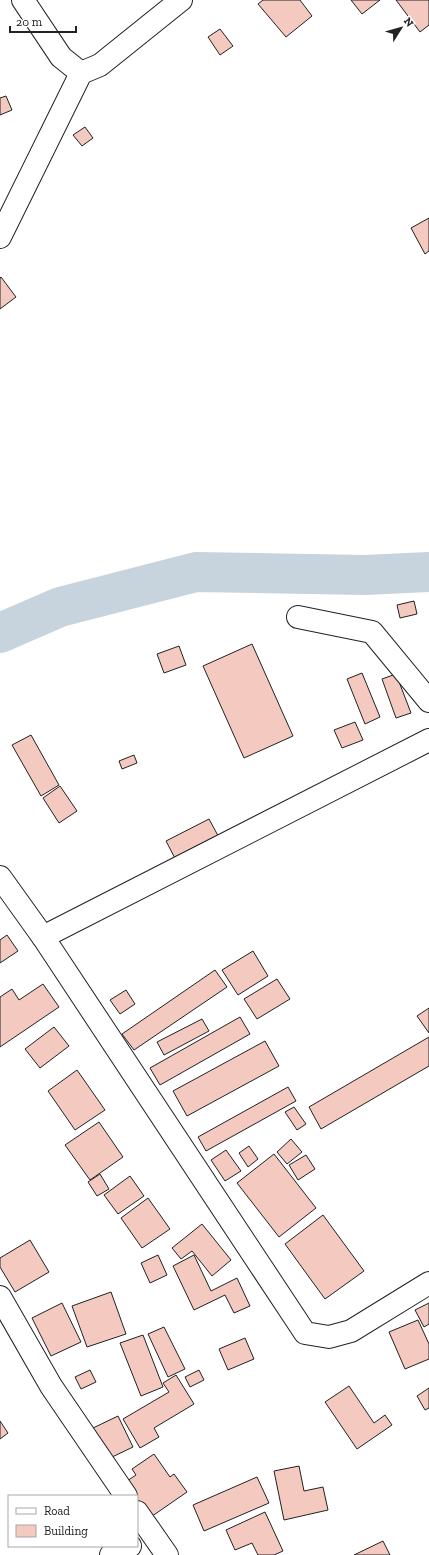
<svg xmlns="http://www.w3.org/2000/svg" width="429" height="1555" font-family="'Zilla Slab',serif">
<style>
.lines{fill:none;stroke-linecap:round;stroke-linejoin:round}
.river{stroke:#c7d3dd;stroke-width:40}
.building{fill:#f3c9c0;stroke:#222}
.minor-casing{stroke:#222;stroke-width:24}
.minor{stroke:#fff;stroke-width:22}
</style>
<rect width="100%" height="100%" fill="#fff"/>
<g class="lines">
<polyline class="river" points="0,633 60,607 196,572 365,575 429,572"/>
</g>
<g class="building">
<polygon points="263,0 300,0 312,16 286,37 258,4"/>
<polygon points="351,0 380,0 362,14"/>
<polygon points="396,0 429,0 429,25 420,32"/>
<polygon points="220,29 233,46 220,55 208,37"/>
<polygon points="6,96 12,110 0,115 0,98"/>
<polygon points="85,127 93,138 82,146 73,135"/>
<polygon points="429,218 429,251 425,254 411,228"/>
<polygon points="1,277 16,297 0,309 0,278"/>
<polygon points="414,601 417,614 400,618 397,605"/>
<polygon points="252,644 293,736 244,758 203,666"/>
<polygon points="179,646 186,665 164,673 157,654"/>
<polygon points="362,673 380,717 365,724 347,679"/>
<polygon points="396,674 411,713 396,718 382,679"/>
<polygon points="355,722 363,740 342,748 334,730"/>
<polygon points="31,735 59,785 41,796 12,745"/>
<polygon points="134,755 137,763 122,769 119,761"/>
<polygon points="60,786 77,811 59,823 43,798"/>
<polygon points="209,819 222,843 179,866 166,841"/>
<polygon points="7,935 18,951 0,963 0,940"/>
<polygon points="253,951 268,976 238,995 222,970"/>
<polygon points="215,970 227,987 134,1050 122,1034"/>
<polygon points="277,979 290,999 257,1019 244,999"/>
<polygon points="43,984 59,1007 0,1047 0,997 12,989 19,1000"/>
<polygon points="126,990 135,1004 120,1014 110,1000"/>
<polygon points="429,1008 429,1033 417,1016"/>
<polygon points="240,1017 250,1034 160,1085 150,1068"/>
<polygon points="202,1019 209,1031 164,1055 157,1042"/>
<polygon points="54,1027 69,1046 40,1068 25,1049"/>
<polygon points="429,1037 429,1066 321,1129 309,1107"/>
<polygon points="265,1041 279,1066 187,1116 173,1091"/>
<polygon points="77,1070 105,1110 75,1130 48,1091"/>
<polygon points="288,1087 296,1101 206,1151 198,1137"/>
<polygon points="294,1107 306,1124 297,1130 285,1112"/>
<polygon points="99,1122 123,1157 90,1180 65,1145"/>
<polygon points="291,1139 302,1152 287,1164 277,1152"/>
<polygon points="249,1146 258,1159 248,1167 239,1153"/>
<polygon points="226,1150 241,1171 225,1181 211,1160"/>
<polygon points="274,1154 316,1208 279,1237 237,1183"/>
<polygon points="306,1155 315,1169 298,1180 289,1165"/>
<polygon points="100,1174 109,1189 97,1196 88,1182"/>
<polygon points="130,1176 144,1196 118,1214 104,1195"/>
<polygon points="148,1198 170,1229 142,1248 121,1218"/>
<polygon points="323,1215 364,1271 325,1299 285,1244"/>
<polygon points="202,1224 231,1260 212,1276 192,1251 181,1259 172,1248"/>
<polygon points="30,1240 49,1272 15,1292 0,1267 0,1258"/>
<polygon points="158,1255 167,1275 150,1283 141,1263"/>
<polygon points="194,1255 211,1291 237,1278 250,1306 234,1313 225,1295 194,1310 173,1266"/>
<polygon points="111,1292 126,1334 87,1347 72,1306"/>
<polygon points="62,1303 81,1342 51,1356 32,1318"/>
<polygon points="429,1303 429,1324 424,1327 415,1310"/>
<polygon points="418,1320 429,1344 429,1359 405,1369 389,1332"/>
<polygon points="164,1327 185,1369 168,1377 148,1334"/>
<polygon points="143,1335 163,1387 141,1396 120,1343"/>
<polygon points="245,1338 254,1359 228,1370 219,1349"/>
<polygon points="90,1370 96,1382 81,1389 75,1377"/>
<polygon points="199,1370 204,1380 190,1387 185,1377"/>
<polygon points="176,1375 194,1404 154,1428 159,1437 140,1448 123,1419 169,1392 163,1383"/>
<polygon points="349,1386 374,1423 385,1415 392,1425 357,1449 325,1402"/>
<polygon points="429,1388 429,1408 425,1410 417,1396"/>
<polygon points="118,1416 133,1447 108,1459 93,1428"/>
<polygon points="0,1421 8,1433 0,1439"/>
<polygon points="154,1454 170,1477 174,1474 187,1492 145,1521 137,1509 137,1496 128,1496 121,1485 136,1475 132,1469"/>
<polygon points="299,1466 304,1491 323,1487 328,1510 284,1520 274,1471"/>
<polygon points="257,1477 269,1503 204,1531 193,1505"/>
<polygon points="265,1512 283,1551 274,1555 258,1555 252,1543 235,1550 226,1530"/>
<polygon points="383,1541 390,1555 354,1555"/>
</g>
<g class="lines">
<defs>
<g id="minor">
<polyline points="23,0 61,57 81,73"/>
<polyline points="0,237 81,73 100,65 181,0"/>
<polyline points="298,617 372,632 429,701"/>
<polyline points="0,877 43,937 305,1333 329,1337 351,1331 429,1283"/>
<polyline points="43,937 429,740"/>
<polyline points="0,1297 51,1386 126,1496"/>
<polyline points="137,1512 167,1555"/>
<polyline points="111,1555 130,1546"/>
</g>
</defs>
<use href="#minor" class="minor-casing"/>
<use href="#minor" class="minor"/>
</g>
<rect x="8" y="1495" width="130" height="52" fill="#ffffff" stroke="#a7a7a7"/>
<rect x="16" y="1508" width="20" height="6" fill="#ffffff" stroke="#a7a7a7"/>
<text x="44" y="1515" font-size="12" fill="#222222">Road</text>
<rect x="16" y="1525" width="20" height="12" fill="#f3c9c0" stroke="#a7a7a7"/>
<text x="44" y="1535" font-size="12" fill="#222222">Building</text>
<g transform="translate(401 28) rotate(53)" stroke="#ffffff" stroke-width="3" paint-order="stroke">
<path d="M0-3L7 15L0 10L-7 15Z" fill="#222222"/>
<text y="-6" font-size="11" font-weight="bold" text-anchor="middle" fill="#222222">N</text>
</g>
<path d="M10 26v6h66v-6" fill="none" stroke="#222222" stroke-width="2"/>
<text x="16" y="26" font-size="12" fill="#222222" stroke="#ffffff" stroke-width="3" paint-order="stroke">20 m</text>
</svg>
